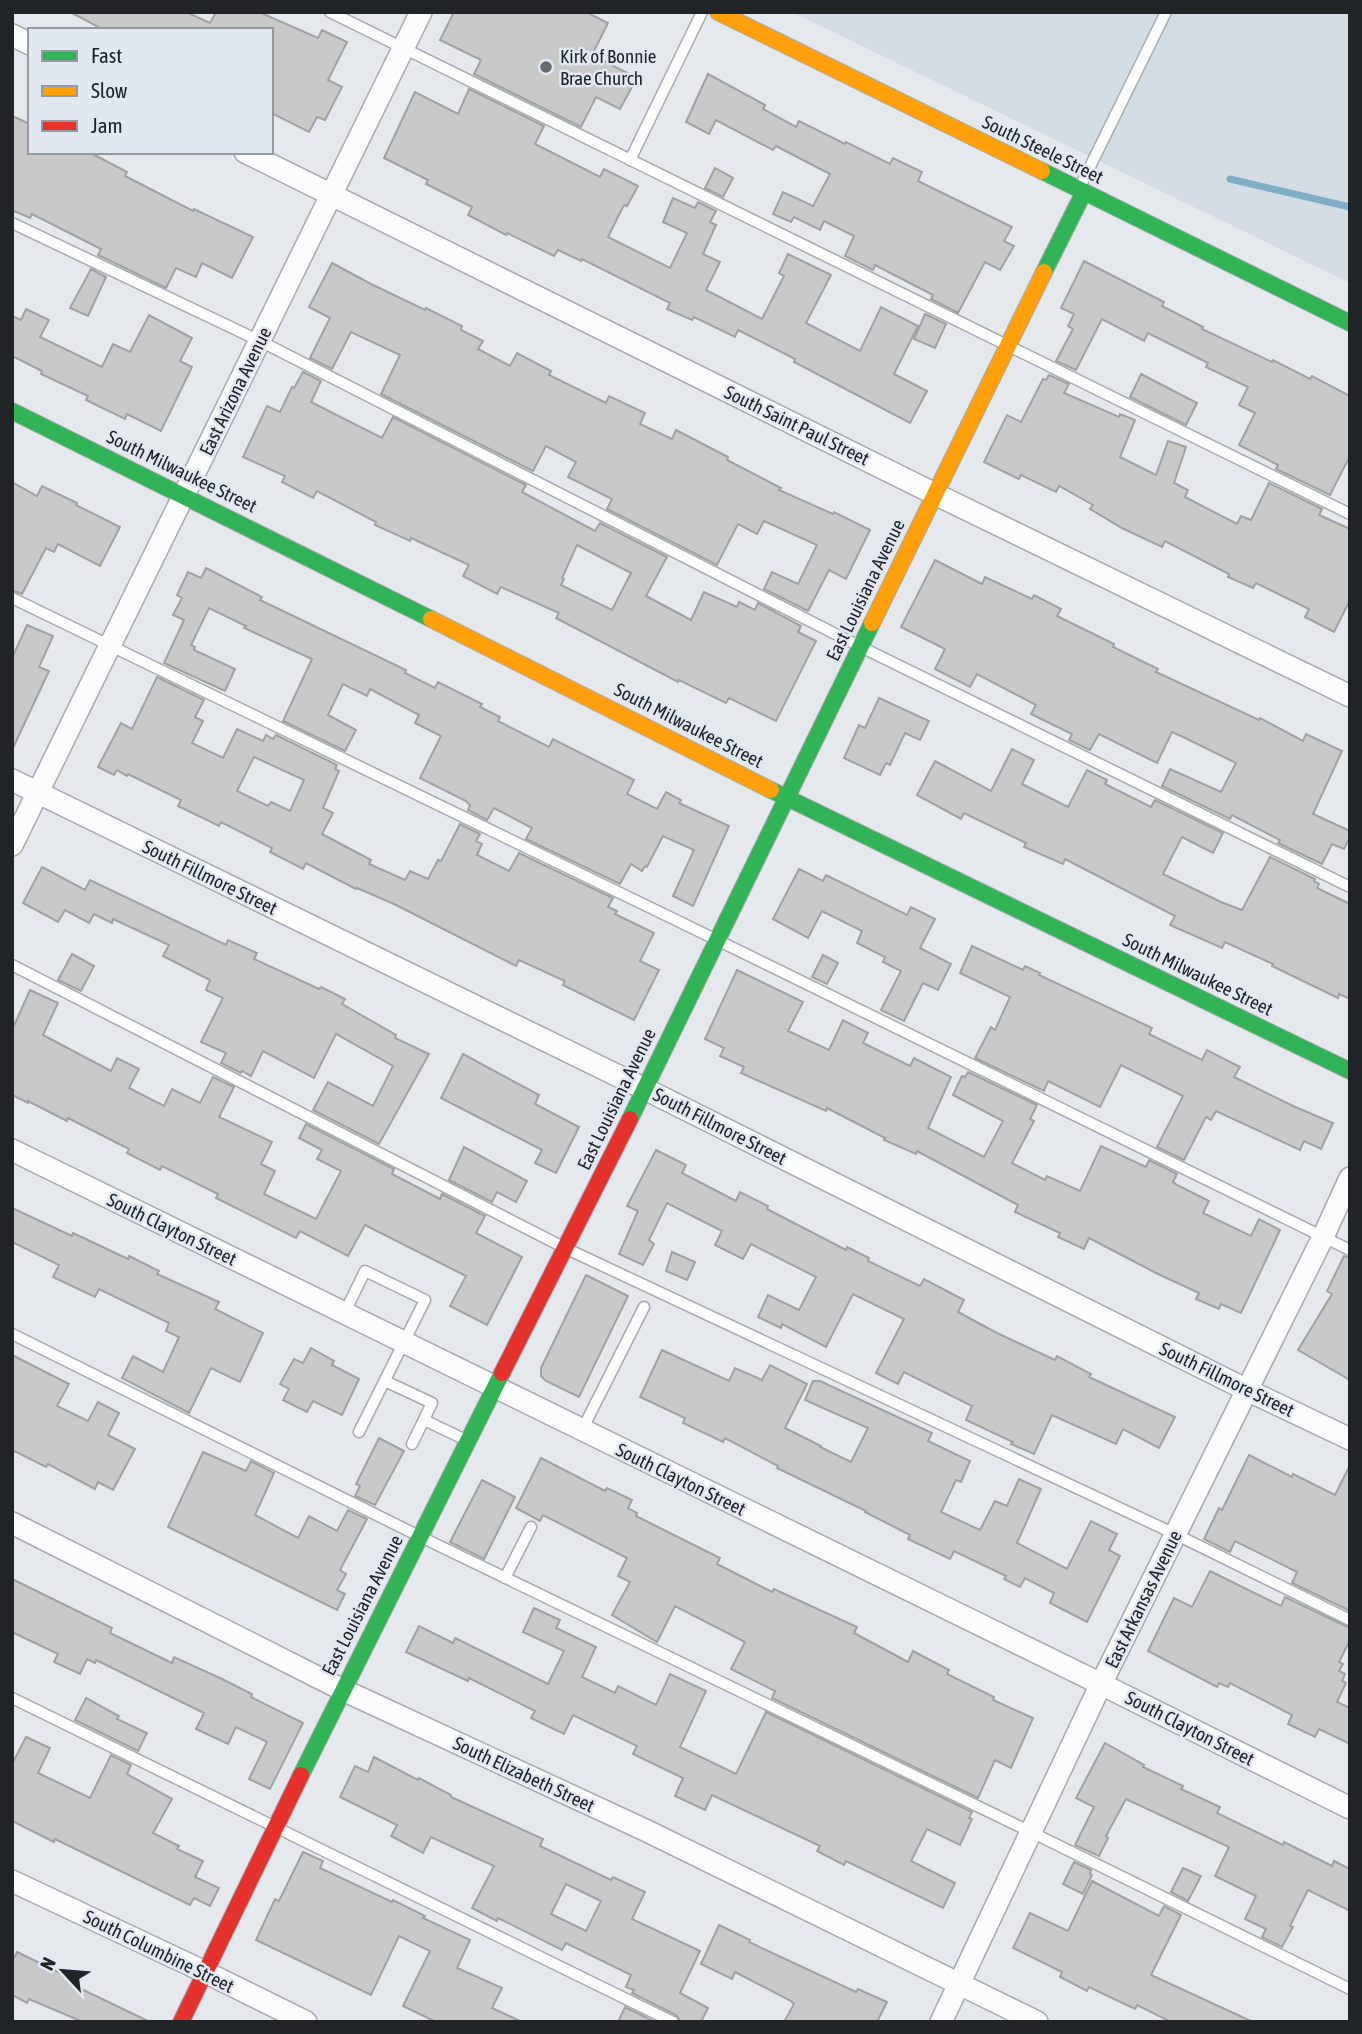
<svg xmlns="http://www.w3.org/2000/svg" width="1362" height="2034" font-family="'Asap Condensed',sans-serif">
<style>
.built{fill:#d4dce6}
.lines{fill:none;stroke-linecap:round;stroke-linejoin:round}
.stream{stroke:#7daec6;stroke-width:7}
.building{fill:#c8c8c9;stroke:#a0a0a1;stroke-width:2;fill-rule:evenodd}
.lane-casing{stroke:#a6a9ad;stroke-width:13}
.street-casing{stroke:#a6a9ad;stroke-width:24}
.fast-casing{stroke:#a6a9ad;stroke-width:18}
.slow-casing{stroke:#a6a9ad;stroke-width:18}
.jam-casing{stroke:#a6a9ad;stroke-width:18}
.lane{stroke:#fbfcfc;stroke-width:10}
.street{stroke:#fbfcfc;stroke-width:21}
.fast{stroke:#30b455;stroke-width:16}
.slow{stroke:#ff9f0a;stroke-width:16}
.jam{stroke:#e5322d;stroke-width:16}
.poi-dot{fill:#66696d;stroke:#e1e8f2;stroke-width:2.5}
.labels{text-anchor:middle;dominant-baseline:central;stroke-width:5;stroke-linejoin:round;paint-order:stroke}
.poi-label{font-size:19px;fill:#212427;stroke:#e1e8f2;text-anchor:start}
.street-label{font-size:19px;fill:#212427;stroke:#e1e8f2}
</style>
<rect width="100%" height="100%" fill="#e5e9ee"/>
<polygon class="built" points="792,12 1350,12 1350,283"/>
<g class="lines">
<polyline class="stream" points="1230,179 1350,207"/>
</g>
<g class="building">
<polygon points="70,12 186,12 210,23 216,12 259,12 318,38 322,30 347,42 328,80 342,87 325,120 317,117 309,132 271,113 271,30 104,30"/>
<polygon points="454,12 586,12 608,23 592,55 637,78 620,109 596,97 581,127 474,74 481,60 440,40"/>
<polygon points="708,74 765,105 763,109 796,127 799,121 845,144 846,142 890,164 893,158 922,172 918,181 1012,227 1004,241 1014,246 1000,270 985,262 958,313 931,299 933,295 875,265 873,270 845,256 854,236 824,221 820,230 794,217 791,222 773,214 783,192 813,206 830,174 776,146 773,150 716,120 709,134 686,122"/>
<polygon points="469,89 544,126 535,144 600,177 604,169 638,186 627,206 624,205 608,237 670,268 687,233 663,222 673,198 695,208 698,202 716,211 710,222 716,225 703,254 720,262 706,290 762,319 784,276 779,273 788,254 831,275 806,323 860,351 881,307 918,326 894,374 927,391 910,423 794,362 795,359 738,330 735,337 694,317 692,320 667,309 670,303 582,259 581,261 558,250 554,256 507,233 506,235 468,215 472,207 426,184 428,180 384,158 415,92 458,114"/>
<polygon points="12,116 30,124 30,152 89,152 127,172 125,176 193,211 194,209 253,237 232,278 202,263 196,277 176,268 166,288 98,255 101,249 32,214 30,218 12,210"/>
<polygon points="715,168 733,178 723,197 705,188"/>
<polygon points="1084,261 1164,302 1162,306 1203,327 1202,329 1272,362 1273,360 1310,379 1312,376 1350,396 1350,456 1330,495 1276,469 1278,465 1239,445 1255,413 1239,405 1248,387 1206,367 1208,363 1148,333 1144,341 1102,319 1076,370 1056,361 1073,329 1068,326 1074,314 1061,308"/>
<polygon points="332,263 371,284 425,310 426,308 462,326 461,330 483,341 478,349 510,366 517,353 551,371 549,375 606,403 609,396 645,413 640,424 672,439 676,430 728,457 727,460 781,488 779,490 833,514 834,512 870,530 846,579 829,570 808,611 764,589 772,572 798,584 817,545 764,521 757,534 738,524 717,565 607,509 612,499 568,477 576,462 546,446 533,471 381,394 400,355 351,332 332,369 310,358 330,318 309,307"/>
<polygon points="91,269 106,277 88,316 70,308"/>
<polygon points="26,309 49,320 40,337 102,367 113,344 130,352 149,315 192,338 180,361 192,367 161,431 127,414 125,419 86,400 88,396 41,374 42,371 12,356 12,316 21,320"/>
<polygon points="925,314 946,324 935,348 914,339"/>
<path d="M303,372L321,381L311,402L382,438L393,417L526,485L522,492L595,531L600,523L667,557L646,596L691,620L704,592L737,607L739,602L755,610L758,603L801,626L798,632L816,641L776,721L729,698L726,703L679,680L678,682L556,618L559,613L501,587L497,594L463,576L469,565L411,538L410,541L375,525L376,522L317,491L313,498L282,482L285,476L243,457L267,406L280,412L292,387L294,388ZM577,545L631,573L612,610L561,585L564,579L562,578Z"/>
<polygon points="1141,374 1197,403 1186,425 1130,397"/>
<polygon points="1049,375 1069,384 1064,393 1119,417 1120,414 1135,420 1120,457 1156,475 1168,441 1186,447 1174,483 1188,490 1185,497 1237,524 1241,516 1251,520 1269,483 1322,509 1319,515 1350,529 1350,600 1334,632 1305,617 1309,609 1256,583 1253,588 1228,577 1229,574 1165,541 1162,547 1122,528 1090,509 1093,505 1059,486 1056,492 1021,475 1019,479 984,462 1007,415 1021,422 1043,379 1046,380"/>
<polygon points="12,482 37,496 42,486 77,503 76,505 120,527 100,566 58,544 54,552 46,548 22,594 12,590"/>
<polygon points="935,560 982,584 985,577 1032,599 1034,595 1061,609 1057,616 1114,644 1113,647 1158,669 1156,672 1259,720 1260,718 1303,741 1306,734 1342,751 1313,814 1350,831 1350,837 1344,849 1332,844 1322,864 1278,843 1280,840 1232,815 1230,819 1162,786 1170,769 1221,792 1236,763 1181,736 1172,732 1157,763 1099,734 1090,750 1069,740 1072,734 1031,714 1036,705 977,674 970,687 935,669 945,649 901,627"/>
<polygon points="206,568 262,597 260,600 406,670 405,673 435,688 438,682 482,704 480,707 500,717 498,721 549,747 553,739 634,780 627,794 657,809 666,792 681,800 679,803 729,826 693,906 673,896 694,850 663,836 647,867 645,866 642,871 631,864 620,884 526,839 532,828 494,808 487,820 468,810 470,805 466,801 420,778 441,736 415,723 419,715 370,689 367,696 343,684 328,715 356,730 345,751 283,721 312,659 244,628 246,626 209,608 191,645 195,647 194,650 235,669 225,691 164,663 184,620 173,615 182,598 177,595 188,572 201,578"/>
<polygon points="27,625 53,636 39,667 49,671 12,750 12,658"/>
<path d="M157,677L204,700L195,717L203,721L192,743L223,758L237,729L263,741L266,735L273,739L276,735L337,765L335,769L339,771L323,808L333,813L322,834L371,860L369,864L405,880L410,871L428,879L438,860L441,861L460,824L480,834L476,841L482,844L477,855L509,871L519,853L613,898L608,907L617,911L615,914L654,933L640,961L659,970L634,1020L563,985L565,981L519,960L516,966L394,904L357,888L356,889L306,863L303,869L270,852L272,848L221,822L219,826L178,806L181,800L128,774L127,776L117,770L114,775L98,767L121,723L132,729ZM254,757L304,780L290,811L271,802L268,806L237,791Z"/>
<polygon points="879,698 929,721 920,740 905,733 890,765 886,763 880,775 844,758 859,725 865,728"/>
<polygon points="1012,749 1034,760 1022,784 1068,807 1087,770 1107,780 1105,784 1151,807 1155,800 1223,833 1213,853 1182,837 1163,874 1221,902 1242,910 1270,857 1315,879 1314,881 1319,884 1317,888 1350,904 1350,999 1339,994 1338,998 1272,966 1273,964 1225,942 1222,948 1170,925 1175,916 1121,888 1065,859 1063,864 1024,847 1026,843 964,813 961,819 917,795 935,761 991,791"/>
<polygon points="42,867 85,890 90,880 226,945 228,940 257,953 254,959 319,989 321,987 345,999 342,1004 396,1035 395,1038 429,1054 379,1144 313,1110 328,1082 373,1106 393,1066 336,1034 314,1078 263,1051 251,1076 242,1071 241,1073 221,1063 226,1053 201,1042 223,998 206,990 210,980 163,956 169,945 113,919 112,923 94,914 89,923 65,910 58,922 23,903"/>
<polygon points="799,869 823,881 826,875 907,915 911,907 935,919 920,948 951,964 938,990 923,983 904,1021 881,1010 901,971 883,962 885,957 857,943 862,931 822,911 808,938 773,919"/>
<polygon points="972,946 1023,970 1025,966 1040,973 1039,975 1152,1028 1149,1034 1202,1060 1207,1050 1240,1067 1234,1077 1293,1106 1333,1123 1321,1149 1304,1141 1300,1150 1216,1111 1211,1120 1206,1117 1184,1160 1157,1147 1183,1096 1121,1065 1100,1107 1048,1081 1044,1091 975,1058 991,1027 995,1030 1010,997 960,973"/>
<polygon points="72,954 94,966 81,991 58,980"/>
<polygon points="823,955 838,963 827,984 812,977"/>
<polygon points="737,970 803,1002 788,1031 829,1050 843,1020 868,1033 863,1043 910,1066 914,1058 951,1077 928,1128 984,1157 1003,1121 953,1095 962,1076 965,1077 968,1072 1037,1105 1030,1119 1034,1121 1012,1163 1045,1180 1047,1176 1080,1191 1101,1146 1146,1167 1149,1160 1177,1174 1173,1182 1175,1183 1175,1184 1209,1201 1203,1213 1251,1236 1259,1219 1280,1230 1241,1313 1221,1304 1219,1309 1196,1299 1199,1293 1156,1273 1089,1238 1084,1249 1058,1237 1060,1233 1015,1212 1018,1205 917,1151 916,1154 884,1140 885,1138 827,1108 826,1111 741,1073 744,1067 720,1056 724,1048 705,1039"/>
<polygon points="30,990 58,1003 43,1035 111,1071 117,1058 139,1069 129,1088 164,1106 172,1089 200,1103 213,1077 234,1087 219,1117 272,1142 261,1164 275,1171 264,1194 316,1219 341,1171 317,1159 322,1150 299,1138 306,1124 394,1169 392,1174 440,1199 442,1194 485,1216 476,1233 522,1257 487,1325 450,1306 466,1276 365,1225 348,1256 300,1231 296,1238 216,1198 218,1194 162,1166 160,1170 127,1153 129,1149 68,1118 67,1121 28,1101 28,1103 12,1095 12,1030"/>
<polygon points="463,1054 539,1095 535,1104 579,1127 556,1173 535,1163 542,1150 441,1098"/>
<polygon points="464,1147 527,1181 516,1202 497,1192 492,1202 449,1180"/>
<polygon points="656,1150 686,1165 682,1173 736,1201 740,1192 768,1206 767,1209 846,1250 847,1247 869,1258 868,1261 920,1286 924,1279 964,1300 958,1312 997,1333 1055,1360 1057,1356 1091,1374 1089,1377 1175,1417 1159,1448 1123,1429 1116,1444 1052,1415 1034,1454 1011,1444 1013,1442 966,1420 972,1406 904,1372 898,1384 876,1373 904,1319 853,1294 826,1347 782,1324 781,1328 758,1317 768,1295 799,1310 816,1277 751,1244 743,1259 715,1245 722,1231 667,1203 649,1240 654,1244 643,1265 619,1254 638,1211 627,1206"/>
<polygon points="12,1208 72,1236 73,1233 128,1259 129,1256 159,1271 157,1274 219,1302 215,1309 263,1333 240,1382 211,1368 189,1413 122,1378 133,1356 163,1372 179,1337 166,1331 169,1323 99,1289 95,1297 53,1277 59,1265 12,1242"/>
<polygon points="672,1252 695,1262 687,1280 666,1271"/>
<polygon points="1344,1256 1350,1258 1350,1380 1298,1350 1332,1294 1327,1291"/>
<polygon points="586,1275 628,1296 579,1397 546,1381 541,1376 541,1368"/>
<polygon points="311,1348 334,1361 332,1365 359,1379 342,1415 313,1401 307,1412 283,1400 289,1389 280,1384 294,1359 303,1363"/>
<polygon points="662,1350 729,1381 735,1368 762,1380 770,1365 807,1384 785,1428 821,1446 820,1447 851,1462 868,1428 805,1400 813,1381 820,1381 932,1433 928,1441 970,1461 961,1482 956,1480 941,1512 980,1530 995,1501 1007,1506 1019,1479 1041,1489 1017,1543 1067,1569 1091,1521 1117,1534 1109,1550 1120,1556 1087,1622 1050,1603 1054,1593 1025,1578 1020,1587 1004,1579 1006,1576 954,1551 950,1559 908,1539 910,1535 865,1512 866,1511 777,1468 778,1466 725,1438 723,1442 683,1423 685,1418 640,1397"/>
<polygon points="12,1355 69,1384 57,1406 88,1421 98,1402 119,1413 108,1435 135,1449 113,1490 98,1482 95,1489 48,1464 46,1467 12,1450"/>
<polygon points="379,1438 404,1451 375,1505 355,1496 360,1486 356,1484"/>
<polygon points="203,1452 246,1471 251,1461 274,1473 255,1515 298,1538 309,1516 337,1531 348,1510 367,1519 340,1570 346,1574 337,1590 345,1594 337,1610 168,1527"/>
<polygon points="1249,1455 1292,1477 1293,1474 1335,1495 1350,1465 1350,1611 1292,1583 1297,1572 1235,1541 1230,1552 1204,1539 1219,1508 1222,1510"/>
<polygon points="541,1458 605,1491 607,1488 632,1500 628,1508 637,1513 636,1516 720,1558 717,1564 772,1592 774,1589 857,1627 854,1633 908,1662 913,1651 949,1670 947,1674 994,1697 993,1700 1033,1718 1011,1768 995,1760 978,1798 772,1698 775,1691 731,1669 745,1642 675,1606 657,1642 612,1615 630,1582 618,1576 627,1558 543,1515 540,1521 516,1508"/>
<polygon points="482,1480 515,1497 484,1559 450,1542"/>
<polygon points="1210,1571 1281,1606 1285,1597 1350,1628 1350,1640 1339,1662 1343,1664 1339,1671 1345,1674 1342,1681 1346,1683 1337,1702 1350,1708 1350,1744 1319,1729 1315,1737 1288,1724 1292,1715 1230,1683 1228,1687 1219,1683 1217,1687 1148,1651 1174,1598 1192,1607"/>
<polygon points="12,1579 112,1628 110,1633 172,1663 174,1657 220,1678 252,1694 251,1697 303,1723 270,1789 249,1779 267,1742 236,1727 228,1744 196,1729 204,1713 96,1660 95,1663 87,1659 80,1674 54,1662 58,1654 12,1632"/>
<polygon points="534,1608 560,1620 556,1628 596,1647 582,1677 615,1693 618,1686 656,1705 670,1674 706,1691 680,1747 736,1774 766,1712 972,1812 969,1818 972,1819 960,1845 927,1829 911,1861 955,1883 943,1908 846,1861 844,1865 817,1851 820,1846 712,1795 705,1810 675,1796 683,1778 633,1754 637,1746 573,1715 564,1734 531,1718 535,1711 469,1678 468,1681 406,1652 419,1626 453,1643 455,1638 548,1684 564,1651 523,1632"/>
<polygon points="86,1698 119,1716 117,1719 147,1733 138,1751 75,1720"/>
<polygon points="26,1737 50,1748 38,1773 90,1798 111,1755 131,1765 127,1774 172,1799 153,1833 179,1846 177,1849 203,1861 195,1877 219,1888 210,1906 194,1898 190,1905 55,1839 54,1842 12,1821 12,1764"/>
<polygon points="1105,1743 1144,1765 1143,1767 1183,1786 1181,1789 1220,1807 1217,1813 1283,1845 1284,1842 1332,1866 1334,1861 1350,1869 1350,1911 1308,1890 1290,1926 1293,1927 1282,1947 1262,1937 1266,1929 1245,1919 1256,1896 1215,1876 1229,1847 1126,1799 1106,1836 1108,1838 1099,1856 1075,1845 1094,1807 1076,1798"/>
<path d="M374,1757L418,1780L419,1778L451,1795V1797L543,1839L540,1846L611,1880L613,1877L645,1892L632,1919L700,1951L680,1993L708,2008L701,2022H681L676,2015L632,1993L634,1990L626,1987L631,1975L566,1943L562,1950L498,1918L497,1921L472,1908L494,1866L431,1837L423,1853L391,1836L397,1825L340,1797L355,1766L368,1772ZM566,1884L601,1901L586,1931L551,1914Z"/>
<polygon points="303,1852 323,1861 320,1868 392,1902 393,1900 425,1916 423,1918 470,1940 457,1968 502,1988 492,2008 522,2022 436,2022 403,2006 430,1951 399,1936 371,1995 256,1940 275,1899 279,1901"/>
<polygon points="1074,1862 1091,1870 1090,1874 1092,1875 1083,1894 1063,1884"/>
<polygon points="1183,1868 1201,1876 1188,1901 1171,1892"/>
<polygon points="1092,1881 1159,1916 1164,1906 1181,1915 1151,1975 1253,2022 1171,2022 1137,2005 1135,2009 1089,1987 1087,1991 1060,1977 1062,1972 1013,1948 1030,1913 1068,1931"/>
<polygon points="719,1925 750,1940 749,1942 856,1992 858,1989 887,2002 877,2022 784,2022 794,2004 791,2001 735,1972 732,1979 701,1964"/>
<polygon points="17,1952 77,1981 75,1986 150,2022 83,2022 29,1999 27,2003 12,1995 12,1962"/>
<polygon points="625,2007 655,2022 618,2022"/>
</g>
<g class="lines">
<defs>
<g id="lane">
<polyline points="330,12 1350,514"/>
<polyline points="630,160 702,12"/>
<polyline points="1079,189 1166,12"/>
<polyline points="12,223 260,341 861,647 1350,887"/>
<polyline points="12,598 717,940 1350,1250"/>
<polyline points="12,965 565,1248 1175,1534 1350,1620"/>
<polyline points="344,1314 365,1271 425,1300 359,1432"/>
<polyline points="12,1334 421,1537 1031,1832 1350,1989"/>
<polyline points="385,1381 432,1403 412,1444"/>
<polyline points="424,1420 466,1440"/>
<polyline points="582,1430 644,1307"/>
<polyline points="505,1578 531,1527"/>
<polyline points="12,1698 673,2022"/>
</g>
<g id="street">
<polyline points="12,35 30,44"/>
<polyline points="245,152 935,494 1350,696"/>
<polyline points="12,780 645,1089 1247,1390 1350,1439"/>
<polyline points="12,845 421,12"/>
<polyline points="12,1150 1101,1684 1350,1808"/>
<polyline points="12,1523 343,1690 645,1830 1037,2022"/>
<polyline points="12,1881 205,1972 306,2022"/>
<polyline points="941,2022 1101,1684 1323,1237 1350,1178"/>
</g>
<g id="fast">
<polyline points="1042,171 1350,323"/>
<polyline points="1044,272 1084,192"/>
<polyline points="12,411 431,619"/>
<polyline points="771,790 1350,1071"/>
<polyline points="630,1119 872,623"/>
<polyline points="301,1775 502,1373"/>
</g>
<g id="slow">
<polyline points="718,12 1042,171"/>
<polyline points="431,619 771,790"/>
<polyline points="872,623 1044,272"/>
</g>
<g id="jam">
<polyline points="502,1373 630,1119"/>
<polyline points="181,2022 301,1775"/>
</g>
</defs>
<use href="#lane" class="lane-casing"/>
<use href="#street" class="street-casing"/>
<use href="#fast" class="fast-casing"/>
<use href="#slow" class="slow-casing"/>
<use href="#jam" class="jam-casing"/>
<use href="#lane" class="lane"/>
<use href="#street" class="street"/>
<use href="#fast" class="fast"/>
<use href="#slow" class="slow"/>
<use href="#jam" class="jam"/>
</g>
<circle class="poi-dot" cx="546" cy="67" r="7"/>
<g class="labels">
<g class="poi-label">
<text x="560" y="56">Kirk of Bonnie<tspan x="560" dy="22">Brae Church</tspan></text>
</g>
<g class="street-label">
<text transform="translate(1043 149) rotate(26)">South Steele Street</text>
<text transform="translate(235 391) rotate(-64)">East Arizona Avenue</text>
<text transform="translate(797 425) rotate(26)">South Saint Paul Street</text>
<text transform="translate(182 471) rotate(26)">South Milwaukee Street</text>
<text transform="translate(865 590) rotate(-64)">East Louisiana Avenue</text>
<text transform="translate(689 725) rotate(27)">South Milwaukee Street</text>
<text transform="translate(210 877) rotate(26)">South Fillmore Street</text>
<text transform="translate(1198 974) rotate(26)">South Milwaukee Street</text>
<text transform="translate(616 1099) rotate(-64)">East Louisiana Avenue</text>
<text transform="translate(720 1126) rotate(27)">South Fillmore Street</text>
<text transform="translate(172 1229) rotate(26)">South Clayton Street</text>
<text transform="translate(1227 1379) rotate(26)">South Fillmore Street</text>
<text transform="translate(681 1479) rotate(26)">South Clayton Street</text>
<text transform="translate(1143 1599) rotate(-64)">East Arkansas Avenue</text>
<text transform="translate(362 1605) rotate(-63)">East Louisiana Avenue</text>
<text transform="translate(1190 1728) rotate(27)">South Clayton Street</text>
<text transform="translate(524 1774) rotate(25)">South Elizabeth Street</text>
<text transform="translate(159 1951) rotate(26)">South Columbine Street</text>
</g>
</g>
<rect width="1362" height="2034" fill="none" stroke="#212427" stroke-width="28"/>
<rect x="28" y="28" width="245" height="126" fill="#e1e8f2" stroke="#949aa1" stroke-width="2"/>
<rect x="42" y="51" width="35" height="10" fill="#30b455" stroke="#949aa1" stroke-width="2"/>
<text x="91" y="63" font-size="21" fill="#212427">Fast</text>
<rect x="42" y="86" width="35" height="10" fill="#ff9f0a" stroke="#949aa1" stroke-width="2"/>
<text x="91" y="98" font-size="21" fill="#212427">Slow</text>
<rect x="42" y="121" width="35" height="10" fill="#e5322d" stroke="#949aa1" stroke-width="2"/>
<text x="91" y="133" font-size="21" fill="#212427">Jam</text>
<g transform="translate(63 1971) rotate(296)" stroke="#e1e8f2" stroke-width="5" paint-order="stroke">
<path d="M0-5L12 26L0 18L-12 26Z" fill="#212427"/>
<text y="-10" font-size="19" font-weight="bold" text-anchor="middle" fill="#212427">N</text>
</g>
</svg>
